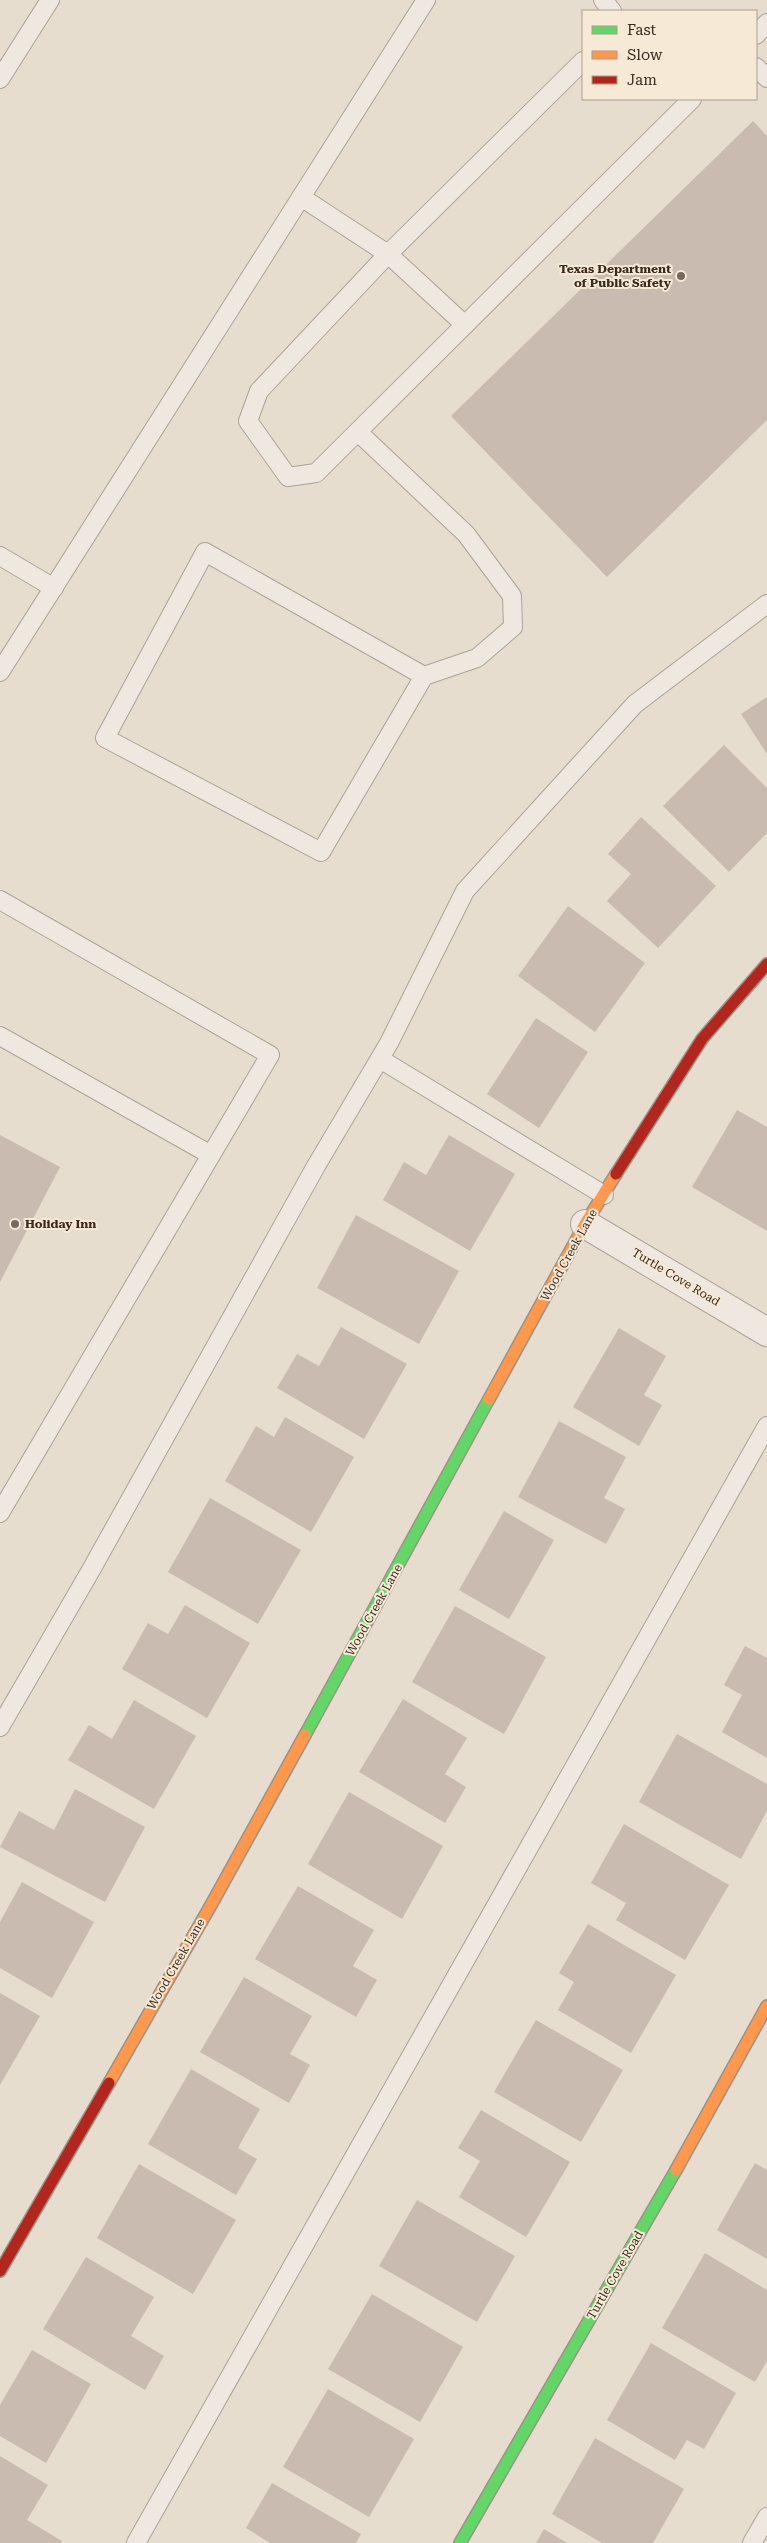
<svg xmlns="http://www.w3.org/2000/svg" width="767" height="2543" font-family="'Roboto Serif',serif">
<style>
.building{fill:#cabbb0}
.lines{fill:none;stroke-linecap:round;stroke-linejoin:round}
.lane-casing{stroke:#aba298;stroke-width:20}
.street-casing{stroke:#aba298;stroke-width:30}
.fast-casing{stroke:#9b9288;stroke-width:14}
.slow-casing{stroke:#9b9288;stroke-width:14}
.jam-casing{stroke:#9b9288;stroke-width:14}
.lane{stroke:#eee8e1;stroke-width:18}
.street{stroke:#eee8e1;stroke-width:28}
.fast{stroke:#63d668;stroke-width:11}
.slow{stroke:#ff974d;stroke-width:11}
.jam{stroke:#b3261e;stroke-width:11}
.poi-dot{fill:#77695d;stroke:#f6e9d6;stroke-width:2}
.labels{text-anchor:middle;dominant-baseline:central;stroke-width:4;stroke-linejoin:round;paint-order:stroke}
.poi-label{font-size:12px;font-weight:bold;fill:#3b2a1f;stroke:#f6e9d6;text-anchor:end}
.street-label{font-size:12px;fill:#3b2a1f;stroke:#f6e9d6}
</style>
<rect width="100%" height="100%" fill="#e6ddcf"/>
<g class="building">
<polygon points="753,121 767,136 767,420 607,577 451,416"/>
<polygon points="767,697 767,754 741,714"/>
<polygon points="724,745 767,788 767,833 729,872 663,806"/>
<polygon points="641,817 716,886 658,948 607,901 631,874 608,854"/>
<polygon points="568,906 645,963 595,1032 518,976"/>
<polygon points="536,1018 588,1052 539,1128 487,1094"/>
<polygon points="737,1110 767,1127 767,1231 692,1187"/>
<polygon points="0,1135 60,1167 0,1282"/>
<polygon points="449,1135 515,1174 470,1251 383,1200 404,1162 426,1175"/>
<polygon points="356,1215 459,1271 419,1344 317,1288"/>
<polygon points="341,1327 407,1364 364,1439 277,1388 297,1354 319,1366"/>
<polygon points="619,1328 666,1356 644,1395 662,1405 639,1446 573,1407"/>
<polygon points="285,1417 354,1457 311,1532 225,1481 256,1426 274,1437"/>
<polygon points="559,1421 626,1457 604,1498 625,1509 606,1544 518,1497"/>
<polygon points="210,1498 301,1550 258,1624 168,1572"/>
<polygon points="504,1511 554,1540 509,1619 459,1590"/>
<polygon points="185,1605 250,1643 207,1718 122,1669 148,1623 168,1634"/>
<polygon points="455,1606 546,1657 504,1734 412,1682"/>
<polygon points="745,1646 767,1658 767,1758 722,1732 742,1695 724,1685"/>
<polygon points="403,1699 467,1738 445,1774 466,1787 445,1823 359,1772"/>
<polygon points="134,1700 196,1736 154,1809 68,1760 89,1725 112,1739"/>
<polygon points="677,1734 767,1784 767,1811 741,1859 639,1802"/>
<polygon points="75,1789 145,1827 105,1902 0,1847 19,1811 54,1830"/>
<polygon points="349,1792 443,1846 402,1919 308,1864"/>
<polygon points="624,1824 729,1885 685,1960 616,1920 626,1903 591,1883"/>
<polygon points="22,1882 94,1922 52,1998 0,1968 0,1922"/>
<polygon points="298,1886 374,1930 353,1966 377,1980 356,2017 255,1959"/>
<polygon points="588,1924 676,1975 631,2053 558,2010 574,1982 559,1973"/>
<polygon points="244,1977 312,2016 290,2054 310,2065 289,2103 200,2052"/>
<polygon points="0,1993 40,2016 0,2085"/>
<polygon points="536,2020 623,2070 581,2142 494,2092"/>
<polygon points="191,2069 260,2109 238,2148 257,2159 236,2195 148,2144"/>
<polygon points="481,2110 570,2162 526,2237 459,2197 480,2161 458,2148"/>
<polygon points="755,2163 767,2170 767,2259 717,2230"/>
<polygon points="139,2164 236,2220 193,2294 97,2238"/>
<polygon points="417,2200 515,2256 477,2322 379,2266"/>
<polygon points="705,2253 767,2290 767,2361 755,2382 662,2328"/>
<polygon points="86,2257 154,2297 131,2336 164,2356 145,2390 43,2329"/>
<polygon points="372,2294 463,2347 420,2422 328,2369"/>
<polygon points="651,2343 736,2393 704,2449 687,2440 675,2460 607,2420"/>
<polygon points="32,2350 91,2384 46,2463 0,2436 0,2405"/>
<polygon points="328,2389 414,2439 369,2517 283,2467"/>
<polygon points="595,2438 684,2489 653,2543 602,2543 552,2514"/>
<polygon points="0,2456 48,2485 27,2520 62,2541 61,2543 0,2543"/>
<polygon points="272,2483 361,2534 356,2543 270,2543 246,2528"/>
<polygon points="544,2529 567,2543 536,2543"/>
</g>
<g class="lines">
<defs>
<g id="lane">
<polyline points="603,0 612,11"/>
<polyline points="756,35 767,23"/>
<polyline points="583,61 388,254 259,391 248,421 288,477 316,473 692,99"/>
<polyline points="756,67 767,78"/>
<polyline points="0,79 50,0"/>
<polyline points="301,197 388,254 465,325"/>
<polyline points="358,432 466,534 512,596 513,627 477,658 424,676 205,552 105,738 321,852 424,676"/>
<polyline points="0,556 54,588"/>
<polyline points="0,672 426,0"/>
<polyline points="0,900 270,1055 0,1513"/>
<polyline points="0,1036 211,1155"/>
<polyline points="380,1059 604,1195"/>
<polyline points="0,1727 91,1570 316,1166 389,1043 465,891 635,704 767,604"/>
<polyline points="136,2543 767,1426"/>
<polyline points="752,2543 767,2517"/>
</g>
<polyline id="street" points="585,1224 767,1332"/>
<g id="fast">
<polyline points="305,1735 489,1399"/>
<polyline points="460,2543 676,2170"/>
</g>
<g id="slow">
<polyline points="489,1399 585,1224 616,1174"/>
<polyline points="109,2083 211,1905 305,1735"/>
<polyline points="676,2170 767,2006"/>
</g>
<g id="jam">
<polyline points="616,1174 702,1039 767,964"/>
<polyline points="0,2271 109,2083"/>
</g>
</defs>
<use href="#lane" class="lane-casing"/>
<use href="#street" class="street-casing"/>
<use href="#fast" class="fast-casing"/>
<use href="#slow" class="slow-casing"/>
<use href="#jam" class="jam-casing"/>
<use href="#lane" class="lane"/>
<use href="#street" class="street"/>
<use href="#fast" class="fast"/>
<use href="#slow" class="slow"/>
<use href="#jam" class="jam"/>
</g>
<g class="poi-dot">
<circle cx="681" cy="276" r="5"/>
<circle cx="15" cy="1224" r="5"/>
</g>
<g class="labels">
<g class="poi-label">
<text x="671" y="269">Texas Department<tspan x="671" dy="14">of Public Safety</tspan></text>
<text x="25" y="1224" text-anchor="start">Holiday Inn</text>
</g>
<g class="street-label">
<text transform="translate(569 1255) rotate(-61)">Wood Creek Lane</text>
<text transform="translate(676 1277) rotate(31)">Turtle Cove Road</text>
<text transform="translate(374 1610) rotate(-61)">Wood Creek Lane</text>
<text transform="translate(176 1964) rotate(-60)">Wood Creek Lane</text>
<text transform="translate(615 2275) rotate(-60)">Turtle Cove Road</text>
</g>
</g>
<rect x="582" y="10" width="175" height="90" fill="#f6e9d6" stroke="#ab9d8d"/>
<rect x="592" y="26" width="25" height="8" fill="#63d668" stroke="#ab9d8d"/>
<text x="627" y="35" font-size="15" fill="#3b2a1f">Fast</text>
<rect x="592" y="51" width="25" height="8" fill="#ff974d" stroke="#ab9d8d"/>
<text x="627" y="60" font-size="15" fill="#3b2a1f">Slow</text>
<rect x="592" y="76" width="25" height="8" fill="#b3261e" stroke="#ab9d8d"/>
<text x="627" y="85" font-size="15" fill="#3b2a1f">Jam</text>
</svg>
